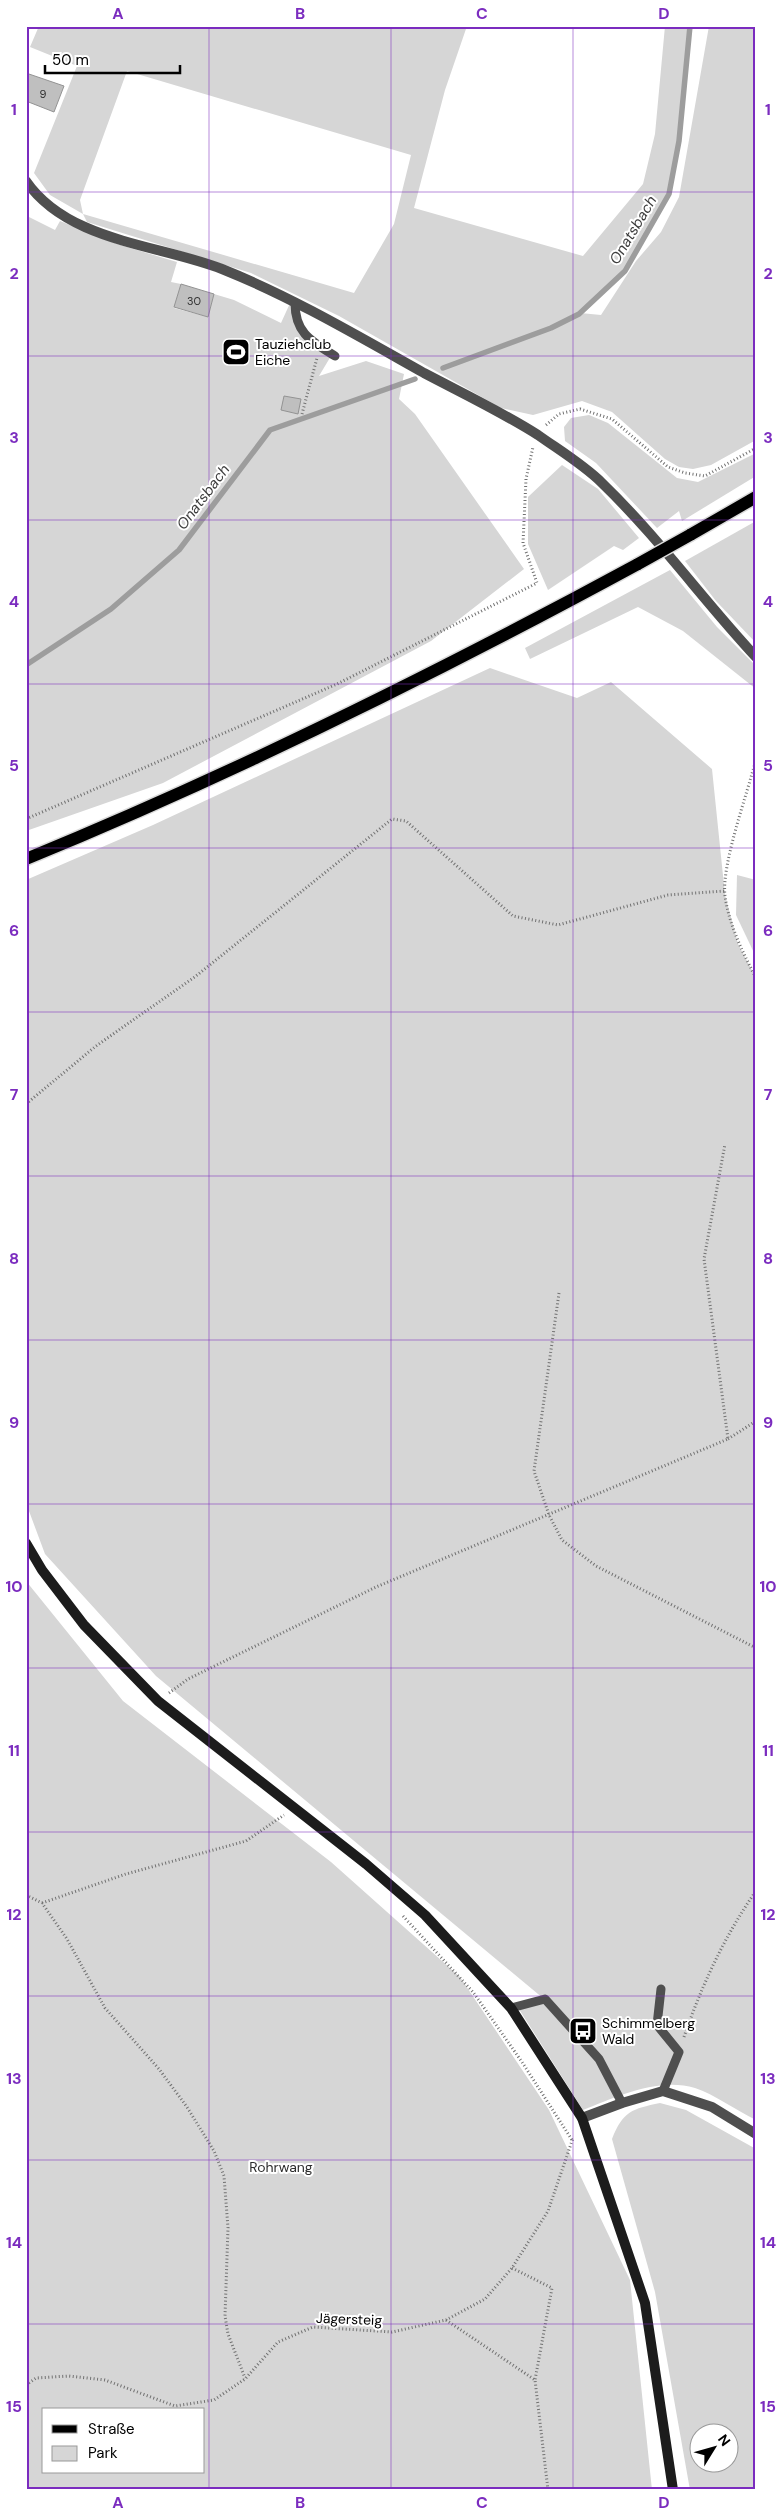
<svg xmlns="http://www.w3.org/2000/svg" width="782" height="2516" font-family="'DM Sans',sans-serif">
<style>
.green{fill:#d6d6d6;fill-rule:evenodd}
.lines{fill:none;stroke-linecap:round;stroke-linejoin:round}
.stream{stroke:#9d9d9d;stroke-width:5.5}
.building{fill:#bfbfbf;stroke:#939393}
.primary-casing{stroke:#dbdbdb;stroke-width:15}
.path{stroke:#717171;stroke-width:3;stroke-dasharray:1 2.5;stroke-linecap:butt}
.lane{stroke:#4f4f4f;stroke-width:9}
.street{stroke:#4f4f4f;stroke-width:10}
.secondary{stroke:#1c1c1c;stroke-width:10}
.primary{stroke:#000;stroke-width:12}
.primary-bridge-casing{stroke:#dbdbdb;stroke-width:15;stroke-linecap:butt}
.primary-bridge{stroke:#000;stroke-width:12}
.grid{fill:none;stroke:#7b2cbf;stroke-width:1;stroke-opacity:0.55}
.labels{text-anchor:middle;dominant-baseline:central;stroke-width:4;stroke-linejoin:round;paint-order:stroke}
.number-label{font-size:11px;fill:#303030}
.poi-label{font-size:14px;fill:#000;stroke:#fff;text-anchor:start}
.park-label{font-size:14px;fill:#2d2d2d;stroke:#fff}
.street-label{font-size:14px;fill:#000;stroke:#fff}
.water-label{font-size:15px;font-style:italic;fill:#3e3e3e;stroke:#fff}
.neatline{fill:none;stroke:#7b2cbf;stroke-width:2}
.grid-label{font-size:16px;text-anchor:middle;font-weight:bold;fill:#7b2cbf}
</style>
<rect width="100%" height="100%" fill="#fff"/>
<g class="green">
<path d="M39,26H467L445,90L414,208L583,256L643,184L655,134L665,26H690L679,141L669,194L625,271L580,313L601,315L636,261L661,232L679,197L709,26H756V440L711,465L693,469L679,467L665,459L612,412L582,401L533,415L501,408L339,316L251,273L87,222L83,214L50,195L34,173L77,66L30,47ZM127,71L411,155L394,224L354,293L83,214L80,200Z"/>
<polygon points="26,213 29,217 55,230 60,221 117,244 177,262 171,282 181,284 174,308 208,317 214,294 234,300 281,323 291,301 293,318 331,356 319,376 366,361 404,374 399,399 415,414 524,569 431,641 163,783 26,831"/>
<polygon points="589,415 608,423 677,478 698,482 756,453 756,476 682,521 679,511 657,528 596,463 565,441 564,427 571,418"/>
<polygon points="562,465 598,489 639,538 623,550 614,546 548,590 528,544 528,497"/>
<polygon points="756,521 756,643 716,601 685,561"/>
<polygon points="670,570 717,627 756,666 756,689 683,631 638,607 530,659 525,648"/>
<path d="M490,668L577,698L611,682L712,769L725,895L738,944L756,978V2062L753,2072L756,2074V2120C737,2111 714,2094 695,2088C658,2077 616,2097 583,2110L517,2006L544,1999L156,1676L45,1554L26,1503V880L153,825Z"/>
<polygon points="737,875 756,880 756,957 736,915"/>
<path d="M26,1581L123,1701L331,1862L460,1977L549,2110L630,2280L652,2490H26ZM44,2410H204V2472H44Z"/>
<path d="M660,2103L686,2110L756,2149V2490H690L655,2292L612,2139C623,2111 632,2109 660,2103ZM700,2434H730V2464H700Z"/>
</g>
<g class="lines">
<g class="stream">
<polyline points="443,368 551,328 579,314 625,271 669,194 679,141 690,26"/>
<polyline points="26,665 111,609 179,550 270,430 415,379"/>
</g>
</g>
<g class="building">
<polygon points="26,73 64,86 54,112 26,101"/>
<polygon points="181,284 214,294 208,317 174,307"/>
<polygon points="284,396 301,399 298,414 281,410"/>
</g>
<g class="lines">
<defs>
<g id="primary">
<polyline points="690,535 756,497"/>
<path d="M26,859C236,773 439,672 638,564"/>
</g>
</defs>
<use href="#primary" class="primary-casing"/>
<g class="path">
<polyline points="302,414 317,358"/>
<polyline points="546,425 559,414 580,409 612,419 668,467 685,473 705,476 756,448"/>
<path d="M756,759C748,792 721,865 725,896C729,925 743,953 756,978"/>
<polyline points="26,819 337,684 537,583 523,543 526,479 533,447"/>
<polyline points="26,1104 96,1046 196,976 392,819 406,821 513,916 558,925 668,895 725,891"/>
<polyline points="559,1293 534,1471 549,1515 562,1540 596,1566 756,1648"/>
<polyline points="728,1439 756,1421"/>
<polyline points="169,1693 188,1679 376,1587 728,1439 704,1259 725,1144"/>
<polyline points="26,1895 42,1903 67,1939 105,2008 159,2069 187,2107 214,2151 224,2176 228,2228 225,2316 228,2334 245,2378"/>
<polyline points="42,1903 126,1874 246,1841 284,1815"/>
<polyline points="403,1916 473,1992 522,2062 572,2140"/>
<path d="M684,2037C701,1987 725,1935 756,1891"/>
<polyline points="512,2268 552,2288 535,2380"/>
<polyline points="446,2320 535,2380 548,2490"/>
<polyline points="26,2385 36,2378 69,2376 105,2380 175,2406 214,2400 245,2379 278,2342 313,2327 392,2332 446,2320 485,2299 512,2268 548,2211 573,2138"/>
</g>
<g class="lane">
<path d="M295,303C295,333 311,341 335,356"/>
<polyline points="661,1989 657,2025 679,2052 663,2091"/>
<polyline points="511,2008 545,1999 599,2059 622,2103"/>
</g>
<g class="street">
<path d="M26,181C68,242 158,244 222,269C292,297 358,336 424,373C462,393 502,412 538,435C559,450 584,465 602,483C658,537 703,600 756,657"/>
<polyline points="582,2118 622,2103 663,2091 712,2107 756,2134"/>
</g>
<polyline class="secondary" points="26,1543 42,1570 84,1625 158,1701 366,1864 425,1915 511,2008 582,2118 645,2303 673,2490"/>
<use href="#primary" class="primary"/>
<defs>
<polyline id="primary-bridge" points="638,564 690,535"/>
</defs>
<use href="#primary-bridge" class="primary-bridge-casing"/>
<use href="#primary-bridge" class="primary-bridge"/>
</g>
<path class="grid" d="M209,26V2490M391,26V2490M573,26V2490M26,192H756M26,356H756M26,520H756M26,684H756M26,848H756M26,1012H756M26,1176H756M26,1340H756M26,1504H756M26,1668H756M26,1832H756M26,1996H756M26,2160H756M26,2324H756"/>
<defs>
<symbol id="stadium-square" viewBox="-11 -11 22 22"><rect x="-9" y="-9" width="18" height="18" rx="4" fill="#000" stroke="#fff"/><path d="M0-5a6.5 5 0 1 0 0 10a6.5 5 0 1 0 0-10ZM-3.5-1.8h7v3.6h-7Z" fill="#fff"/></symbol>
<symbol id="bus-square" viewBox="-11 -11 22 22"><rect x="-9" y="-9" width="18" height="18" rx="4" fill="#000" stroke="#fff"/><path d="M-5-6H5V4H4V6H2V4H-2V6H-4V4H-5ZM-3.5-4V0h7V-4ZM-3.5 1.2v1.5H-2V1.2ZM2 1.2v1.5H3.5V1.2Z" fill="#fff"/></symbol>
</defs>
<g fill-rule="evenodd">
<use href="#stadium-square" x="220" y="336" width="32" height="32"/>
<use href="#bus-square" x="567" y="2015" width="32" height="32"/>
</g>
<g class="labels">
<g class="number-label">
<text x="43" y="94">9</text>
<text x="194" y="301">30</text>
</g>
<g class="poi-label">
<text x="255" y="344">Tauziehclub<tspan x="255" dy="16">Eiche</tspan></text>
<text x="602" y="2023">Schimmelberg<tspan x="602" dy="16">Wald</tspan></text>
</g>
<g class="park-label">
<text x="281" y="2167">Rohrwang</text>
</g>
<g class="street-label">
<text transform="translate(349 2319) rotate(2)">Jägersteig</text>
</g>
<g class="water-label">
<text transform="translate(633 230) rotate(-59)">Onatsbach</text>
<text transform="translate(203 497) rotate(-53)">Onatsbach</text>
</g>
</g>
<rect width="782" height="2516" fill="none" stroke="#ffffff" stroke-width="55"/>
<rect x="42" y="2408" width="162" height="65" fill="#ffffff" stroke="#999999"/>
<rect x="52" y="2425" width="25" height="8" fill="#000000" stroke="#999999"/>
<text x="88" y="2434" font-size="15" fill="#000000">Straße</text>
<rect x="52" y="2446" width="25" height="15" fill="#d6d6d6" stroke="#999999"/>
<text x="88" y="2458" font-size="15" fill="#000000">Park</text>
<g transform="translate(714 2448) rotate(53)"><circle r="24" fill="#ffffff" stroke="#999999"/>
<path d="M0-4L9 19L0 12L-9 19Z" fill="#000000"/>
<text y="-8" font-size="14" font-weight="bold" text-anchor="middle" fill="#000000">N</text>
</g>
<path d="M45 65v8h135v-8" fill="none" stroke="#000000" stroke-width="2.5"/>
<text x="52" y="65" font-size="15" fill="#000000" stroke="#ffffff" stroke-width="4" paint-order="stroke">50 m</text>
<rect x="28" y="28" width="726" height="2460" class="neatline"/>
<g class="grid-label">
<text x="118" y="19">A</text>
<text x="300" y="19">B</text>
<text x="482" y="19">C</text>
<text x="664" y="19">D</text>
<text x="14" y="115">1</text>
<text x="768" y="115">1</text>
<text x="14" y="279">2</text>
<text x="768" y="279">2</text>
<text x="14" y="443">3</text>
<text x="768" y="443">3</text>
<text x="14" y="607">4</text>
<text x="768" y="607">4</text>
<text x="14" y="771">5</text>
<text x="768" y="771">5</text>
<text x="14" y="936">6</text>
<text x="768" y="936">6</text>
<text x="14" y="1100">7</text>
<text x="768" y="1100">7</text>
<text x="14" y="1264">8</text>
<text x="768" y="1264">8</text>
<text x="14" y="1428">9</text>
<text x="768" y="1428">9</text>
<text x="14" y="1592">10</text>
<text x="768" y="1592">10</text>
<text x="14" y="1756">11</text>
<text x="768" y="1756">11</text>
<text x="14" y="1920">12</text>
<text x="768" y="1920">12</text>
<text x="14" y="2084">13</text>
<text x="768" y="2084">13</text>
<text x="14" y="2248">14</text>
<text x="768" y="2248">14</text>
<text x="14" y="2412">15</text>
<text x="768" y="2412">15</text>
<text x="118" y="2508">A</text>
<text x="300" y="2508">B</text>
<text x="482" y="2508">C</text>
<text x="664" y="2508">D</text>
</g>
</svg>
